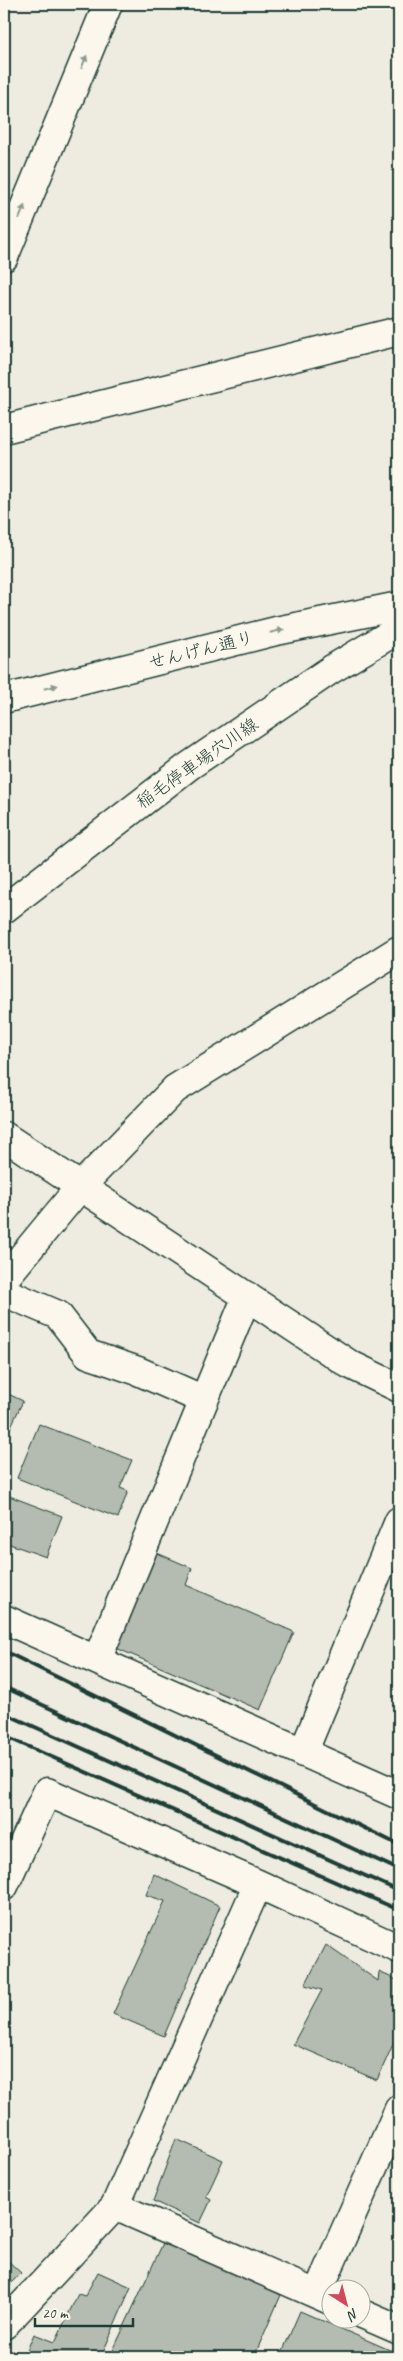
<svg xmlns="http://www.w3.org/2000/svg" width="403" height="2361" font-family="Caveat,'Klee One',sans-serif">
<style>
.building{fill:#b4bbb0;stroke:#1f3d34}
.lines{fill:none;stroke-linecap:round;stroke-linejoin:round}
.minor-casing{stroke:#1f3d34;stroke-width:31}
.major-casing{stroke:#1f3d34;stroke-width:31}
.minor{stroke:#fbf7ec;stroke-width:28}
.major{stroke:#fbf7ec;stroke-width:28}
.rail{stroke:#1f3d34;stroke-width:4}
.oneway{fill:#8d9a90}
.labels{text-anchor:middle;stroke-width:4.5;stroke-linejoin:round;paint-order:stroke}
.street-label{font-size:18px;fill:#1f3d34;stroke:#fbf7ec}
</style>
<rect width="100%" height="100%" fill="#eeece1"/>
<filter id="ink" filterUnits="userSpaceOnUse"><feTurbulence type="fractalNoise" baseFrequency=".02" numOctaves="2"/><feDisplacementMap in="SourceGraphic" scale="10" xChannelSelector="R" yChannelSelector="G"/><feConvolveMatrix kernelMatrix="1 2 1 2 8 2 1 2 1" color-interpolation-filters="sRGB"/></filter>
<g filter="url(#ink)">
<path class="building" d="M4 1392 23 1401 4 1441Z
M39 1424 132 1460 120 1488 128 1491 118 1518 17 1478Z
M4 1494 62 1516 46 1557 4 1542Z
M157 1553 192 1568 186 1585 294 1632 260 1710 116 1648Z
M154 1874 220 1906 164 2036 113 2014 165 1901 146 1895Z
M326 1945 378 1981 379 1972 399 1981V2031L377 2080 293 2044 322 1990 305 1985Z
M176 2139 223 2160 206 2197 211 2200 200 2223 153 2201Z
M164 2241 281 2295 254 2357H110Z
M4 2257 21 2273 4 2290Z
M98 2272 131 2287 101 2357H24L34 2334 55 2342 78 2294 85 2296Z
M300 2311 399 2354V2357H280Z"/>
<g class="lines">
<g class="minor-casing">
<path id="minor" d="M4 257 108 4
M4 429 399 331
M4 699 276 631 399 606
M4 1136 349 1364 399 1388
M4 1279 80 1187 175 1089 399 950
M4 1292 58 1315 88 1354 138 1371 204 1400
M4 1619 399 1795
M97 1660 247 1296
M303 1753 399 1521
M4 1886 47 1792 258 1884 399 1949
M115 2206 330 2300
M317 2294 399 2109
M360 2313 399 2330
M4 2325 115 2206 258 1884"/>
</g>
<g class="major-casing">
<path id="major" d="M4 909 189 766 332 669 399 629"/>
</g>
<use href="#minor" class="minor"/>
<use href="#major" class="major"/>
<path class="rail" d="M4 1651 399 1845
M4 1687 399 1870
M4 1713 399 1891
M4 1736 399 1910"/>
</g>
<defs><path id="oneway-solid" d="M-6-.8H1V-3.2L6.5 0L1 3.2V.8H-6Z" transform="scale(1.25)"/></defs>
<g class="oneway">
<use href="#oneway-solid" transform="translate(84 62) rotate(-68)"/>
<use href="#oneway-solid" transform="translate(22 212) rotate(-68)"/>
<use href="#oneway-solid" transform="translate(277 631) rotate(-13)"/>
<use href="#oneway-solid" transform="translate(51 687) rotate(-14)"/>
</g>
</g>
<g class="labels">
<g class="street-label">
<text transform="translate(201 650) rotate(-14)" y="6">せんげん通り</text>
<text transform="translate(197 763) rotate(-35)" y="6">稲毛停車場穴川線</text>
</g>
</g>
<rect width="403" height="2361" fill="none" stroke="#fbf7ec" stroke-width="20"/>
<rect x="10" y="10" width="383" height="2341" fill="none" stroke="#1f3d34" stroke-width="2" filter="url(#ink)"/>
<g transform="translate(346 2304) rotate(144)"><circle r="24" fill="#fbf7ec" stroke="#a3ada2"/>
<path d="M0-4L9 19L0 12L-9 19Z" fill="#d1495b"/>
<text y="-8" font-size="14" font-weight="bold" text-anchor="middle" fill="#1f3d34">N</text>
</g>
<path d="M35 2318v8h98v-8" fill="none" stroke="#1f3d34" stroke-width="2.5"/>
<text x="42" y="2318" font-size="15" fill="#1f3d34" stroke="#fbf7ec" stroke-width="4" paint-order="stroke">20 m</text>
</svg>
